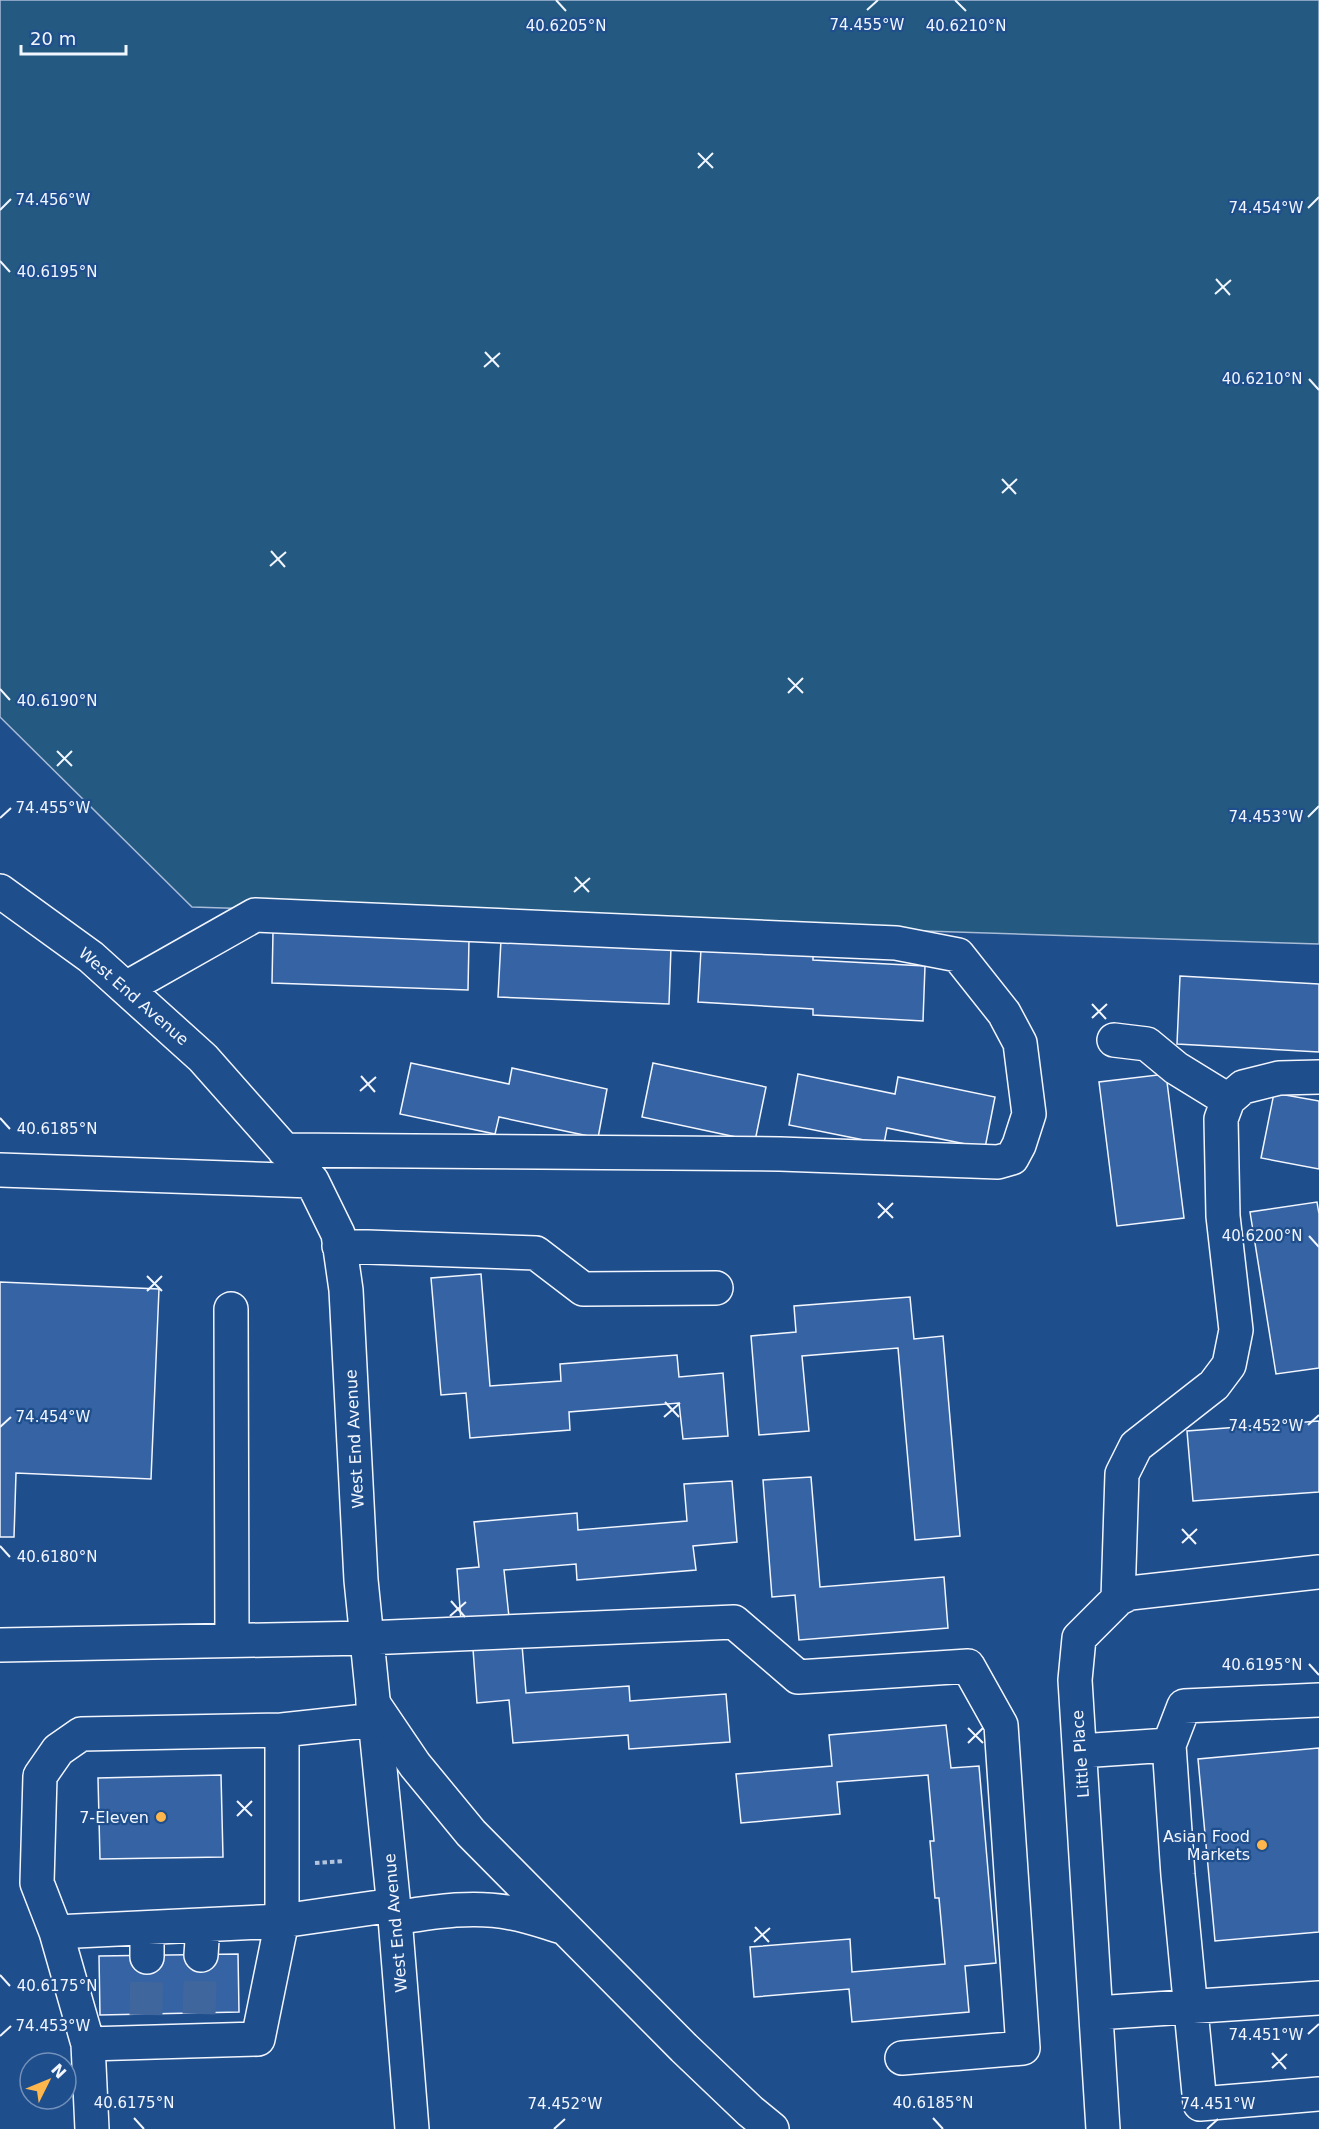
<svg xmlns="http://www.w3.org/2000/svg" width="1319" height="2129" font-family="'DejaVu Sans',sans-serif">
<style>
.green{fill:#245a82;stroke:#a8bbd7;stroke-width:1.5}
.building{fill:#3563a3;stroke:#f2f6ff;stroke-width:1.5}
.lines{fill:none;stroke-linecap:round;stroke-linejoin:round}
.minor-tunnel{stroke:#3f679d;stroke-width:33;stroke-dasharray:33 16;stroke-linecap:butt}
.minor-casing{stroke:#f2f6ff;stroke-width:36}
.highway-casing{stroke:#f2f6ff;stroke-width:36}
.path{stroke:#b3c4dc;stroke-width:4;stroke-dasharray:4.5 3;stroke-linecap:butt}
.minor{stroke:#1f4e8c;stroke-width:33}
.highway{stroke:#1f4e8c;stroke-width:33}
.ticks{fill:none;stroke:#f2f6ff;stroke-width:2}
.poi-dot{fill:#ffb74d;stroke:#1f4e8c;stroke-width:2}
.labels{text-anchor:middle;stroke-width:4.5;stroke-linejoin:round;paint-order:stroke}
.street-label{font-size:16px;fill:#f2f6ff;stroke:#1f4e8c}
.poi-label{font-size:16px;fill:#f2f6ff;stroke:#1f4e8c;text-anchor:end}
.ticks-label{font-size:15px;text-anchor:middle;fill:#f2f6ff;stroke:#1f4e8c;stroke-width:4.5;stroke-linejoin:round;paint-order:stroke}
</style>
<rect width="100%" height="100%" fill="#1f4e8c"/>
<path class="green" d="M0 0H1319V944L192 907 0 717Z"/>
<path class="building" d="M273 932 469 939 468 990 272 983Z
M501 940 671 947 669 1004 498 997Z
M701 949 813 955V960L925 966 923 1021 813 1015V1009L698 1002Z
M1180 976 1319 984V1052L1177 1044Z
M411 1063 509 1084 512 1068 607 1089 598 1138 499 1117 495 1134 400 1114Z
M653 1063 766 1087 755 1141 642 1117Z
M798 1074 895 1094 898 1077 995 1097 985 1148 887 1128 884 1144 789 1125Z
M1166 1074 1184 1218 1117 1226 1099 1082Z
M1274 1093 1319 1101V1169L1261 1158Z
M1317 1202 1319 1214V1368L1276 1374 1250 1212Z
M481 1274 490 1386 561 1381 560 1364 677 1355 679 1377 723 1373 728 1436 683 1439 679 1403 569 1412 570 1430 470 1438 466 1393 441 1395 431 1278Z
M0 1282 159 1289 151 1479 16 1473 14 1537H0Z
M910 1297 914 1339 943 1336 960 1536 915 1540 898 1348 802 1356 809 1431 759 1435 751 1336 796 1332 794 1306Z
M1319 1421V1492L1193 1501 1187 1431Z
M811 1477 820 1587 944 1577 948 1628 799 1640 795 1595 772 1597 763 1480Z
M732 1481 737 1542 693 1546 696 1570 577 1580 576 1564 504 1570 509 1617 461 1621 457 1569 479 1567 474 1522 577 1513 578 1530 687 1521 684 1484Z
M522 1645 526 1693 629 1686 630 1701 726 1694 730 1742 629 1749 628 1735 513 1743 509 1700 477 1703 473 1649Z
M946 1725 951 1768 979 1766 996 1963 965 1966 969 2012 852 2022 849 1989 754 1997 750 1947 850 1939 852 1972 945 1964 939 1898H935L930 1841H934L928 1775 837 1782 840 1814 741 1823 736 1774 832 1766 829 1735Z
M1319 1748V1932L1215 1941 1198 1759Z
M221 1775 223 1857 100 1859 98 1778Z
M238 1954 239 2012 100 2015 99 1956Z"/>
<g class="lines">
<path class="minor-tunnel" d="M199 2014 201 1955
M146 2015 147 1957"/>
<g class="minor-casing">
<path id="minor" d="M0 891 91 957 203 1058 312 1181 338 1234 346 1290 361 1580 395 1918 412 2129
M126 988 255 915 896 943 958 955 1004 1013 1020 1043 1029 1114 1019 1145 1012 1158 998 1162 780 1154 284 1150
M1114 1040 1147 1044 1176 1068 1228 1100
M0 1170 312 1181
M339 1246 536 1253 583 1289 716 1288
M231 1309 232 1640
M1118 1599 1122 1474 1136 1446 1214 1385 1229 1365 1236 1330 1223 1216 1221 1119 1228 1100 1243 1087 1279 1078 1319 1077
M0 1645 367 1638 734 1622 798 1677 968 1666 1001 1725 1023 2048 902 2058
M1319 1700 1184 1706 1169 1745 1178 1875 1200 2104 1319 2094
M1080 1751 1169 1745
M56 1932 282 1921 393 1905
M201 1955 203 1925
M147 1957V1928
M1096 2013 1319 1998
M88 2044 56 1932 37 1883 40 1776 58 1750 81 1734 282 1730
M92 2129 88 2044 258 2039 282 1921V1730L375 1720
M1103 2129 1075 1680 1079 1638 1118 1599 1130 1593 1319 1572"/>
</g>
<g class="highway-casing">
<path id="highway" d="M373 1703 415 1765 471 1833 684 2048 750 2111 772 2129
M395 1918C433 1912 473 1905 512 1913 529 1916 545 1922 562 1927"/>
</g>
<path class="path" d="M315 1863 344 1861"/>
<use href="#minor" class="minor"/>
<use href="#highway" class="highway"/>
</g>
<path class="ticks" d="M556 0 566 11M955 0 966 11M867 10 878 0M698 153 713 168M698 168 713 153M1308 208 1319 197M0 210 11 199M0 261 10 272M1216 279 1230 295M1215 294 1231 280M485 352 499 367M484 367 500 353M1309 379 1319 390M1002 479 1016 494M1002 493 1017 479M271 551 285 567M270 566 286 552M788 678 803 693M0 689 10 700M788 693 803 678M57 751 72 766M57 766 72 751M1308 817 1319 806M0 818 11 808M575 877 589 892M574 892 590 878M1092 1004 1106 1019M1092 1018 1107 1004M361 1076 375 1092M360 1091 376 1077M0 1118 10 1129M878 1203 893 1218M878 1218 893 1203M1309 1236 1319 1247M147 1276 162 1291M147 1291 162 1276M665 1402 679 1417M664 1417 680 1403M1308 1425 1319 1415M0 1427 11 1417M1182 1529 1196 1544M1182 1543 1197 1529M0 1546 10 1557M451 1601 465 1617M450 1616 466 1602M1309 1664 1319 1675M968 1728 983 1743M968 1743 983 1728M237 1801 252 1816M237 1816 252 1801M755 1927 769 1942M754 1942 770 1928M0 1975 10 1986M1308 2034 1319 2024M0 2036 11 2026M1272 2053 1286 2069M1272 2068 1287 2054M134 2118 144 2129M933 2118 943 2129M554 2129 565 2119M1207 2129 1218 2119"/>
<g class="poi-dot">
<circle cx="161" cy="1817" r="6"/>
<circle cx="1262" cy="1845" r="6"/>
</g>
<g class="labels">
<g class="street-label">
<text transform="translate(134 996) rotate(41)" y="6">West End Avenue</text>
<text transform="translate(354 1439) rotate(-93)" y="6">West End Avenue</text>
<text transform="translate(1080 1754) rotate(-94)" y="6">Little Place</text>
<text transform="translate(395 1923) rotate(-95)" y="6">West End Avenue</text>
</g>
<g class="poi-label">
<text x="149" y="1823">7-Eleven</text>
<text x="1250" y="1842">Asian Food<tspan x="1250" dy="18">Markets</tspan></text>
</g>
</g>
<g class="ticks-label">
<text x="867" y="30">74.455°W</text>
<text x="566" y="31">40.6205°N</text>
<text x="966" y="31">40.6210°N</text>
<text x="53" y="205">74.456°W</text>
<text x="1266" y="213">74.454°W</text>
<text x="57" y="277">40.6195°N</text>
<text x="1262" y="384">40.6210°N</text>
<text x="57" y="706">40.6190°N</text>
<text x="53" y="813">74.455°W</text>
<text x="1266" y="822">74.453°W</text>
<text x="57" y="1134">40.6185°N</text>
<text x="1262" y="1241">40.6200°N</text>
<text x="53" y="1422">74.454°W</text>
<text x="1266" y="1431">74.452°W</text>
<text x="57" y="1562">40.6180°N</text>
<text x="1262" y="1670">40.6195°N</text>
<text x="57" y="1991">40.6175°N</text>
<text x="53" y="2031">74.453°W</text>
<text x="1266" y="2040">74.451°W</text>
<text x="134" y="2108">40.6175°N</text>
<text x="933" y="2108">40.6185°N</text>
<text x="565" y="2109">74.452°W</text>
<text x="1218" y="2109">74.451°W</text>
</g>
<g transform="translate(48 2081) rotate(47)"><circle r="28" fill="#1f4e8c" stroke="#7391ba" stroke-width="1.5"/>
<path d="M0-4.5L10 22L0 15L-10 22Z" fill="#ffb74d"/>
<text y="-9" font-size="16" font-weight="bold" text-anchor="middle" fill="#f2f6ff">N</text>
</g>
<path d="M21 45v9h105v-9" fill="none" stroke="#f2f6ff" stroke-width="3"/>
<text x="30" y="45" font-size="18" fill="#f2f6ff" stroke="#1f4e8c" stroke-width="4.5" paint-order="stroke">20 m</text>
</svg>
